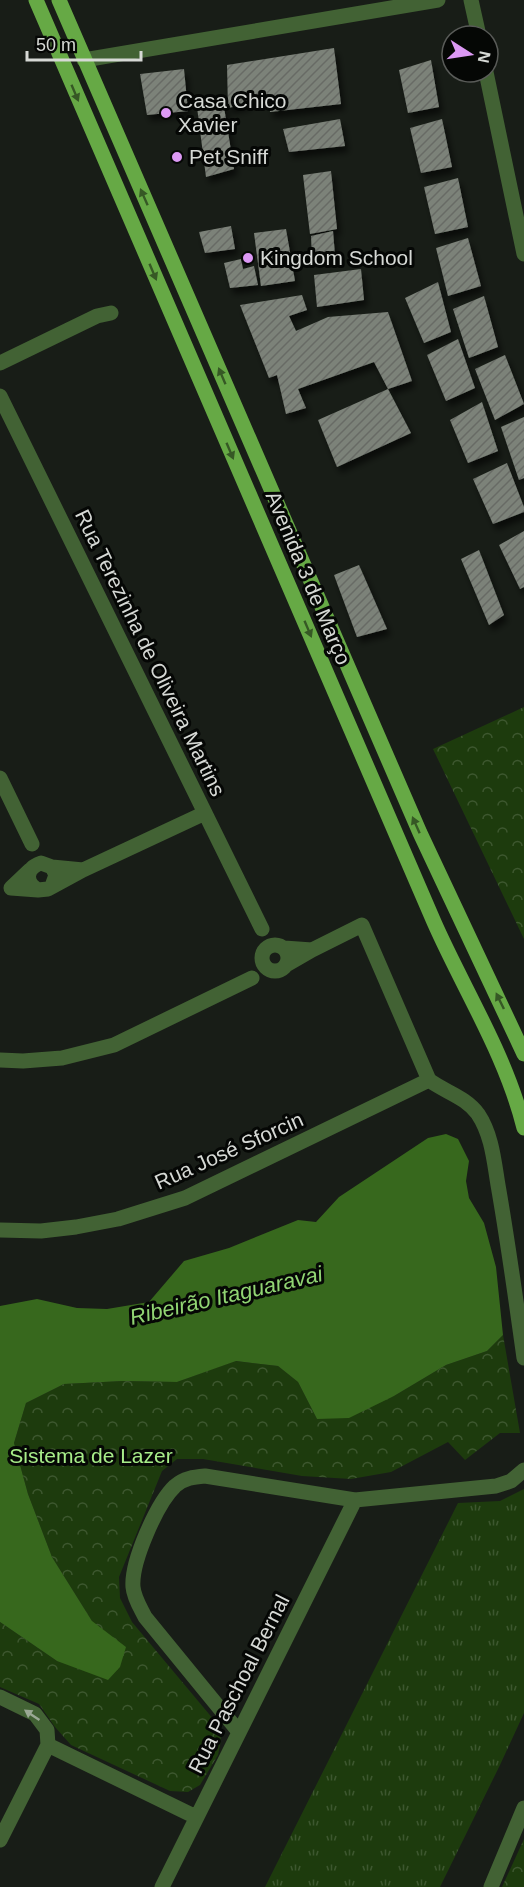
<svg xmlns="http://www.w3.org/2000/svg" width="524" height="1887" font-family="Arial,sans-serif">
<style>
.grass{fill:url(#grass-tufts)}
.forest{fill:url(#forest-crowns)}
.water{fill:#37681d}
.building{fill:url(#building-hatch);filter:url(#shadow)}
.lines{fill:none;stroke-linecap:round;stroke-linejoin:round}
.minor{stroke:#426234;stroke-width:15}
.major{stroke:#66a945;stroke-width:15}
.oneway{fill:#365825}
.oneway2{fill:#9ba995}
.poi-dot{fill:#dc99f4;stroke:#050705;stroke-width:2}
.labels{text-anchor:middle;stroke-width:6;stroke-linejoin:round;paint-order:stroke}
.poi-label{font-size:21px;fill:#d6d9d5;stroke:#050705;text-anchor:start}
.street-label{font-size:21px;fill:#d6d9d5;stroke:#050705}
.park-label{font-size:21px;fill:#a7ec89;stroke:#050705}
.water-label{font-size:22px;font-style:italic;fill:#91d573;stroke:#050705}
</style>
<defs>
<pattern id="grass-tufts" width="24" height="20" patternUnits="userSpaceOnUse" patternTransform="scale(1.5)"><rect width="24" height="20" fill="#1d3b0d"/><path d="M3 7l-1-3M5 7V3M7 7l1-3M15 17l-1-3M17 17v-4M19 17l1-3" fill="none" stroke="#3d572f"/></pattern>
<pattern id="forest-crowns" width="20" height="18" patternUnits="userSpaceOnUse" patternTransform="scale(1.5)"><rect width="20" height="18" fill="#1d3b0d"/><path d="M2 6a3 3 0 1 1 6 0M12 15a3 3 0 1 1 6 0" fill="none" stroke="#3d572f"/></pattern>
<pattern id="building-hatch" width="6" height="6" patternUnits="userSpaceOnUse" patternTransform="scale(1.5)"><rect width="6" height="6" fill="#7c8279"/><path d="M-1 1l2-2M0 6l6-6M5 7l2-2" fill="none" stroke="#676b65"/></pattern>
<filter id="shadow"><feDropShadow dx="3.5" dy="6" stdDeviation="3" flood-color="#0009"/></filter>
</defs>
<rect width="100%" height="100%" fill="#181d17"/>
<path class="grass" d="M524 1489V1713L500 1765 440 1887H265L458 1503 500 1501Z"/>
<path class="forest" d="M524 707V939L433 749Z
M503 1335 520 1433H500L465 1460 448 1442 391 1472 351 1479 302 1476 203 1459H177L162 1471 119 1577 120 1598 132 1622 219 1726 221 1740 218 1755 200 1785 188 1792 170 1791 71 1745 55 1727 39 1704 0 1687V1622L57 1661 92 1621 52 1557 28 1494 14 1443 26 1403 64 1384 123 1381 177 1382 235 1361 278 1366 298 1382 317 1419 394 1396 446 1365 487 1351Z
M524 1839V1887H502Z"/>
<path class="water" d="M446 1134 458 1139 469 1161 466 1181 469 1198 484 1223 496 1267 503 1335 487 1351 446 1365 394 1396 349 1418 317 1419 298 1382 278 1366 236 1361 177 1382 123 1381 64 1384 26 1403 14 1443 28 1494 52 1557 92 1621 126 1647 120 1667 108 1680 57 1661 0 1622V1306L37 1299 77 1308 107 1309 149 1302 184 1261 229 1248 298 1220 316 1222 339 1197 428 1138Z"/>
<path class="building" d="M334 48 341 104 270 112 269 94 247 95V104L228 108 227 65Z
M431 60 439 107 408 113 399 70Z
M184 69 188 111 147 115 140 74Z
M223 101 234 169 206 177 197 107Z
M340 119 345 146 289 152 283 129Z
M442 119 452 167 421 173 410 128Z
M331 171 337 229 310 234 303 175Z
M458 178 468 227 435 234 424 187Z
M231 226 235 249 205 253 199 232Z
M286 229 295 281 261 286 254 233Z
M333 231 335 255 312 258 311 236Z
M468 238 481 286 448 296 436 248Z
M241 259 243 269 254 266 258 285 230 288 224 263Z
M361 269 364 300 317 307 314 275Z
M438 282 451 332 424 343 405 298Z
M302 295 307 310 289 316 296 331 328 317 388 312 412 381 388 389 374 362 298 389 306 408 286 414 277 375 269 378 240 305Z
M484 296 498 347 469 358 453 309Z
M458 339 475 388 446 401 427 355Z
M505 355 524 404 495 420 475 369Z
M388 389 411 433 337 467 318 420Z
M482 402 498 451 468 463 450 420Z
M524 417V478L519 480 501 427Z
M507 463 524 507V512L493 524 473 479Z
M524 531V587L520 589 499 545Z
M479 550 504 615 489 625 461 559Z
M359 565 387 629 357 637 334 575Z"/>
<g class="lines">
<path class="minor" d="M471 0 479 36
M84 60 438 0
M486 72 524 254
M0 363 97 316 111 313
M0 396 262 929
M0 778 32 844
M30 870 11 888 38 890
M83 870 205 813
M52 886 56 875 52 867 41 863C26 868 24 882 38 890L48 889 83 870 52 867
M262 958a13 13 0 1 1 26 0a13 13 0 1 1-26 0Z
M284 948 312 950 286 965
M312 950 362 925 429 1080C445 1092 466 1097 478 1114 492 1135 494 1161 498 1185 508 1242 516 1300 524 1358
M0 1060 23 1061 62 1058 114 1045 252 978
M0 1230 41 1231 76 1227 118 1219 185 1198 429 1080
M0 1697 35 1714 47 1730 48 1745
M239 1732 145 1617C140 1607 134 1598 133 1587 131 1562 157 1503 175 1486 184 1478 194 1477 205 1476L355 1500 496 1486 511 1481 524 1470
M48 1745 196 1817
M0 1840 48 1745
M162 1887 355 1500
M491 1887 524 1808"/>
<path class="major" d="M36 0 434 922C464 990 506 1055 524 1128
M59 0 420 833 524 1054"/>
</g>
<defs><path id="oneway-solid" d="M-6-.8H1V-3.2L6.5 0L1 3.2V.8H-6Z" transform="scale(1.5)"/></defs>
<g class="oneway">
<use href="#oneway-solid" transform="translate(75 93) rotate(67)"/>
<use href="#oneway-solid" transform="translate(144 197) rotate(-114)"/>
<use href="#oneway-solid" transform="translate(153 272) rotate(67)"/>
<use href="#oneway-solid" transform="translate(222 376) rotate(-113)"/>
<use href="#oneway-solid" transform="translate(230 451) rotate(67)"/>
<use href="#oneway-solid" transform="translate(308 629) rotate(67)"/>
<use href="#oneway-solid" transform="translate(416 825) rotate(-114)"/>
<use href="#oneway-solid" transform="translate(500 1001) rotate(-116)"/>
</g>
<use class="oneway2" href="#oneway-solid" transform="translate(32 1715) rotate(-146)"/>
<g class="poi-dot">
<circle cx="166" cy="113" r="6"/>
<circle cx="177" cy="157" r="6"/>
<circle cx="248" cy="258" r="6"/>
</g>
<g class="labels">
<g class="poi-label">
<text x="178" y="108">Casa Chico<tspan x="178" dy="24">Xavier</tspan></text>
<text x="189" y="164">Pet Sniff</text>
<text x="260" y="265">Kingdom School</text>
</g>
<g class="street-label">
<text transform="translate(308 578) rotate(67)" y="7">Avenida 3 de Março</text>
<text transform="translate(150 653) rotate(64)" y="7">Rua Terezinha de Oliveira Martins</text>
<text transform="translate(229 1151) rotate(-24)" y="7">Rua José Sforcin</text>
<text transform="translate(239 1684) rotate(-63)" y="7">Rua Paschoal Bernal</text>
</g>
<g class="park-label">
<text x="91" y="1463">Sistema de Lazer</text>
</g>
<g class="water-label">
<text transform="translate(226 1295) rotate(-13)" y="8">Ribeirão Itaguaravai</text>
</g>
</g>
<g transform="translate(470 54) rotate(102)"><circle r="28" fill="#050705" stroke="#595b58" stroke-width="1.5"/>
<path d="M0-4.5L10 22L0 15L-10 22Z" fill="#dc99f4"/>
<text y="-9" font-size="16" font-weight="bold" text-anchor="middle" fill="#d6d9d5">N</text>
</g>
<path d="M27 51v9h114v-9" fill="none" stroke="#d6d9d5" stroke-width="3"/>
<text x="36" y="51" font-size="18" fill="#d6d9d5" stroke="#050705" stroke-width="4.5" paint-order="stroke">50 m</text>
</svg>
